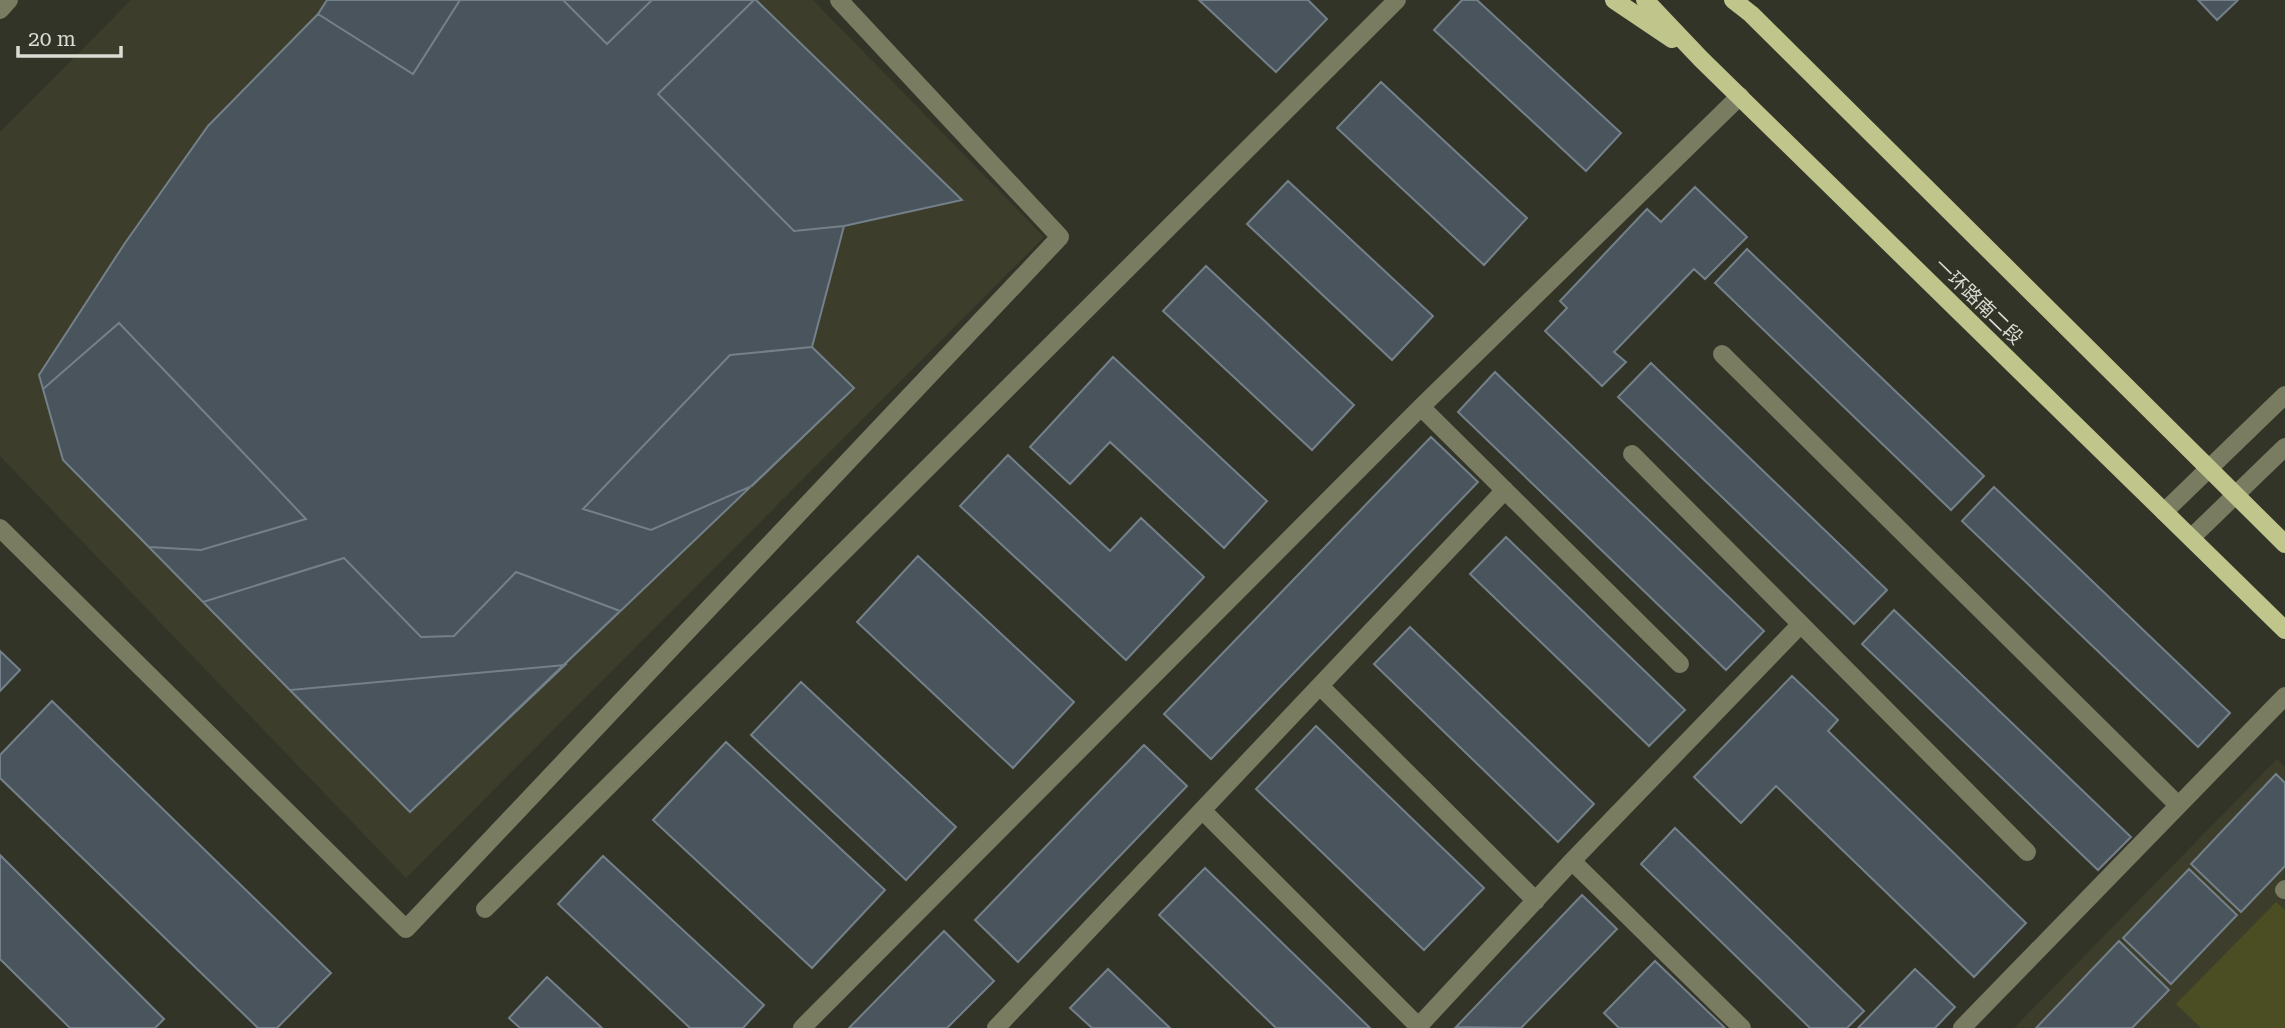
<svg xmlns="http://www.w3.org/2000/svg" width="2285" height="1028" font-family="'Roboto Serif','Noto Sans SC',serif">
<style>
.built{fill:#3c3d2b}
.green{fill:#4b4e23}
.building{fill:#49545d;stroke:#74808a;stroke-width:2}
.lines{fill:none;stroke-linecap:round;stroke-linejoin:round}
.minor{stroke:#7a7c61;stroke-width:18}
.major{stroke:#c0c58c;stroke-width:18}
.labels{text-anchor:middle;stroke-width:5;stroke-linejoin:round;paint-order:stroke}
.street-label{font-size:19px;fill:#dbdcd4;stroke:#333428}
</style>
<rect width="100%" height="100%" fill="#333428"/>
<path class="built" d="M131 0H813L1044 237 406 878 0 456V132Z
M2277 759 2285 767V1028H2014Z"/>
<path class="green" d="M2276 902 2285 910V1028H2201L2176 1004Z"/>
<path class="building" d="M327 0H756L962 200 844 226 812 347 854 388 410 812 63 460 39 375 125 243 208 126 318 14Z
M327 0H460L413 74 318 14Z
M563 0H652L607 44Z
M754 0H756L962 200 844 226 794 231 658 94Z
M1199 0H1308L1327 19 1276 72Z
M1462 0H1477L1621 133 1586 171 1434 30Z
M2198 0H2238L2217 20Z
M1381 82 1527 218 1484 265 1337 128Z
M1288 181 1433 316 1392 360 1247 224Z
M1695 187 1747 237 1705 279 1694 269 1614 352 1626 362 1602 386 1545 331 1567 308 1560 301 1647 209 1661 222Z
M1747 249 1984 476 1951 510 1715 283Z
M1206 266 1354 405 1312 450 1163 311Z
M119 323 254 464 306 519 201 550 149 547 63 460 43 389Z
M812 347 854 388 752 486 651 530 583 509 730 355Z
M1113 357 1267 501 1224 548 1110 442 1070 484 1030 447Z
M1651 363 1887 590 1854 624 1618 397Z
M1495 372 1764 631 1726 670 1458 412Z
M1431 437 1478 482 1211 759 1164 714Z
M1008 455 1110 551 1141 518 1204 577 1126 660 960 506Z
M1994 487 2230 713 2198 747 1962 521Z
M1506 537 1685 710 1649 746 1470 574Z
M918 556 1074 702 1013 768 857 622Z
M344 558 421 637 454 636 516 572 620 611 410 812 203 602Z
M1894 610 2131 837 2098 870 1862 644Z
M1410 627 1594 804 1558 842 1374 664Z
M0 651 20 670 0 691Z
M565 665 410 812 290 690Z
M1792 676 1838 720 1828 731 2026 923 1974 977 1776 786 1741 823 1694 777Z
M801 682 956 827 906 880 751 735Z
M52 701 331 973 277 1028H258L0 778V755Z
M1316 726 1484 888 1424 950 1256 789Z
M726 742 885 890 812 968 653 820Z
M1144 745 1187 786 1018 962 975 920Z
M2276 774 2285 783V866L2241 912 2191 864Z
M1675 828 1864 1011 1847 1028H1810L1641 864Z
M0 855 164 1019 155 1028H70L0 959Z
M603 856 764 1005 743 1028H690L558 904Z
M1205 868 1370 1028H1276L1159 915Z
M2189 869 2237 915 2171 984 2123 938Z
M1582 895 1617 929 1521 1028 1456 1027Z
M944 931 994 981 947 1028H849Z
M2119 941 2169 990 2132 1028H2036Z
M1655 961 1725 1028H1619L1604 1013Z
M1108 969 1170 1028H1092L1070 1008Z
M1915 969 1955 1007 1935 1028H1858Z
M547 977 602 1028H520L509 1018Z"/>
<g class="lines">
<path class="minor" d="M0 10 9 0
M1722 354 2178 805
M1421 407 1680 664
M1632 454 2027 852
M2164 512 2285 395
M0 528 406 929 1060 237 839 0
M2191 538 2285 447
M1320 686 1536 901
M1202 810 1418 1026
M1572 861 1742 1028
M2284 890 2285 889
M485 909 1397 0
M802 1028 1421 407 1740 96
M996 1028 1505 490
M1417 1028 1572 861 1801 624
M1962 1028 2285 696"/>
<path class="major" d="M1614 0 1672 39
M1645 0 1701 59 2285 630
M1733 0 1751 14 2285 544"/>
</g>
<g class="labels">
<g class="street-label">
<text transform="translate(1979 301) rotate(44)" y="7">一环路南二段</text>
</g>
</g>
<path d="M18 46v10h103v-10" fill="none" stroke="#dbdcd4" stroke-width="3.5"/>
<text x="28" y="46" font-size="21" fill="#dbdcd4" stroke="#333428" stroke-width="5" paint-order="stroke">20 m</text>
</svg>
